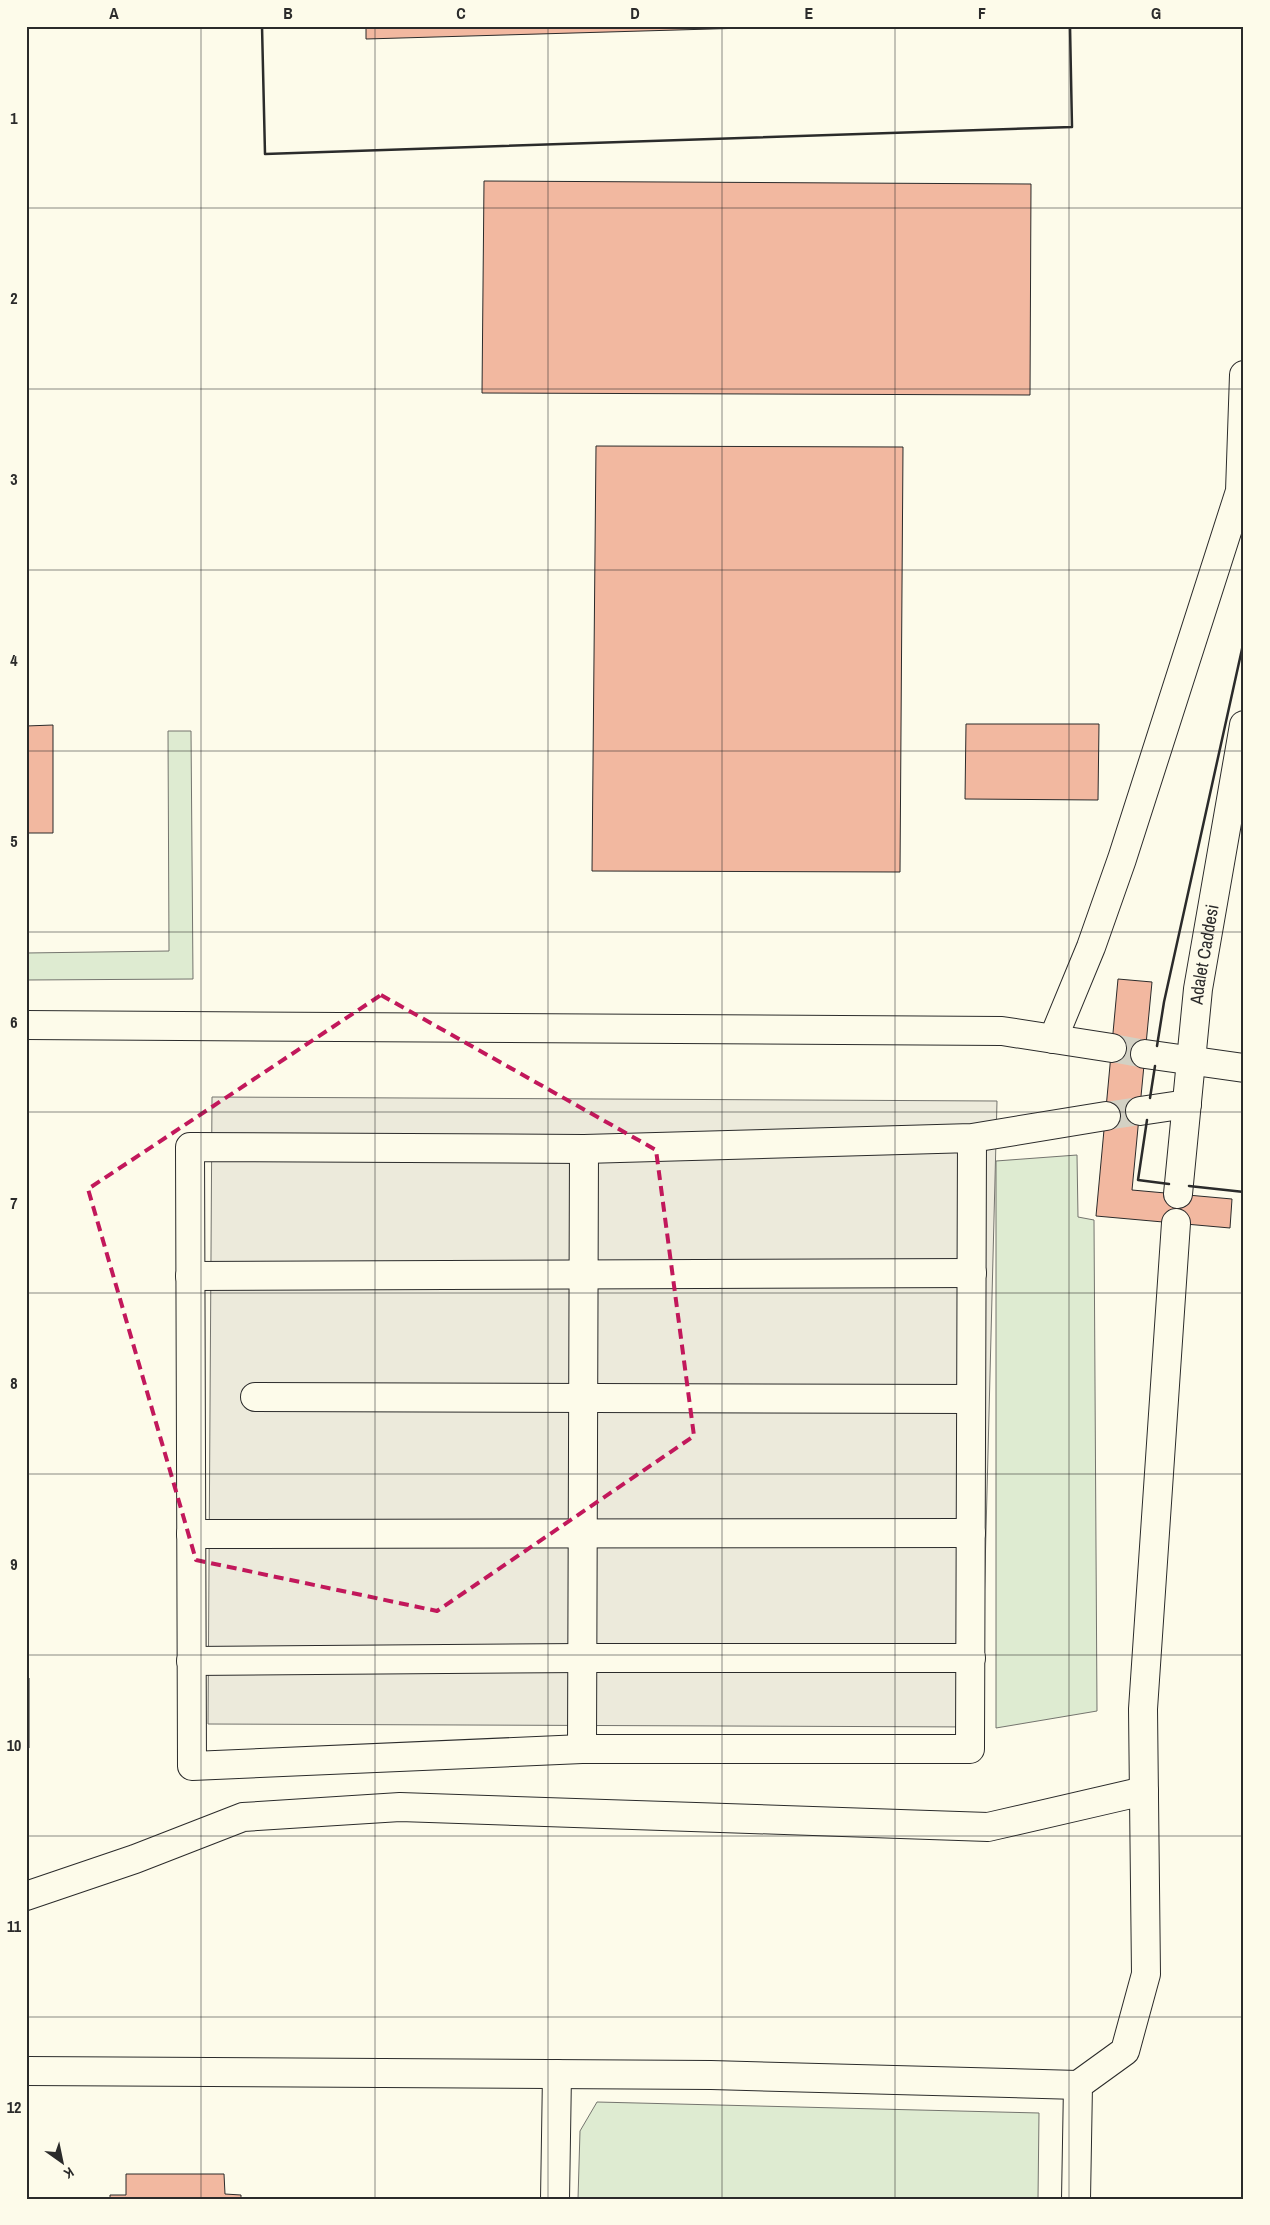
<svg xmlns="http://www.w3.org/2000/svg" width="1270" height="2225" font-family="'Archivo Narrow',sans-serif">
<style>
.green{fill:#deebd1;stroke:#74746e}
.parking{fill:#eceadb;stroke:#74746e}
.building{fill:#f2b8a0;stroke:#2b2b2b}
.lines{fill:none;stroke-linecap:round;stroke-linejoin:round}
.minor-tunnel{stroke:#d3d1c4;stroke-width:28;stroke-dasharray:28 14;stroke-linecap:butt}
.minor-casing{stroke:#2b2b2b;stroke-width:30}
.minor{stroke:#fdfbea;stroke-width:28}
.wall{stroke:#2b2b2b;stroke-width:2.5}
.marked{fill:none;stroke:#c2185b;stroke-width:4;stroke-dasharray:10 6;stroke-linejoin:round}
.grid{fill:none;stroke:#2b2b2b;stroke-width:1;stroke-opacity:0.55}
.labels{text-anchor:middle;stroke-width:4;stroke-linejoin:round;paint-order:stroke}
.street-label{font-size:18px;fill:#2b2b2b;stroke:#fdfbea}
.neatline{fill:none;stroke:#2b2b2b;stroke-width:2}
.grid-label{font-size:16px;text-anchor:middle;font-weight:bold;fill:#2b2b2b}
</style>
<rect width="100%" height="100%" fill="#fdfbea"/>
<path class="green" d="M168 731H191L193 979 26 980V953L169 951Z
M1077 1155 1078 1217 1094 1220 1097 1711 996 1728V1161Z
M597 2102 1039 2113 1038 2199H578L580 2131Z"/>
<path class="parking" d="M212 1097 997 1101 981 1727 208 1724Z"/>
<path class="building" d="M366 26H815L366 39Z
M484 181 1031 184 1030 395 482 393Z
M596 446 903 447 900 872 592 871Z
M966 724H1099L1098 800 965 799Z
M53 725V833H26V726Z
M1118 979 1152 982 1132 1190 1232 1199 1230 1228 1096 1216Z
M26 1072H28V1143H26Z
M26 1678H29V1748H26Z
M126 2174H224L225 2194 241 2195V2199H110V2195H126Z"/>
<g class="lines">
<path class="minor-tunnel" d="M1112 1048 1145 1054
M1106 1116 1140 1111"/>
<g class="minor-casing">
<g id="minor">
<path d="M26 1025 1002 1031 1112 1048"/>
<path d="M1053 1039 1091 947 1122 859 1240 491 1244 375"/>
<path d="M1145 1054 1244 1068"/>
<path d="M1140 1111 1187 1104"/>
<path d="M972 1138 970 1749H582L192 1766 190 1147 584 1149 972 1138 1106 1116"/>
<path id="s1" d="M1178 1194 1198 989 1244 725"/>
<path d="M190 1276 972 1273"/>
<path d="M255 1397 971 1399"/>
<path d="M191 1534 971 1533"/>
<path d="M191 1661 582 1658H971"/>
<path d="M582 1749 584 1149"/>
<path d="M26 1896 135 1859 243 1817 400 1807 988 1827 1144 1791"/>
<path d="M26 2071 711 2075 1078 2085"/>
<path d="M555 2199 557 2074"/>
<path d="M1076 2199 1078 2085 1125 2051 1146 1974 1143 1709 1176 1223"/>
</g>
</g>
<use href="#minor" class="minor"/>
<path class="wall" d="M262 26 265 154 1072 127 1070 26
M1157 1046 1164 1002 1244 640
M1150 1098 1155 1066
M1147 1120 1138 1180 1169 1184
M1189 1186 1244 1192"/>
</g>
<path class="marked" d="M381 995 656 1150 694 1436 437 1611 196 1560 88 1189Z"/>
<path class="grid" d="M201 26V2199M375 26V2199M548 26V2199M722 26V2199M895 26V2199M1069 26V2199M26 208H1244M26 389H1244M26 570H1244M26 751H1244M26 932H1244M26 1112H1244M26 1293H1244M26 1474H1244M26 1655H1244M26 1836H1244M26 2017H1244"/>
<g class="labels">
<g class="street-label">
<text dy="6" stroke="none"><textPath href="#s1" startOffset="241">Adalet Caddesi</textPath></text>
</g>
</g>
<rect width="1270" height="2225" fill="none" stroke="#fdfbea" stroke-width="55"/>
<g transform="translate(62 2162) rotate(147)" stroke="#fdfbea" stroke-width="4" paint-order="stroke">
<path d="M0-4L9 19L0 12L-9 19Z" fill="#2b2b2b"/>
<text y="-8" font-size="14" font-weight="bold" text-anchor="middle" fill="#2b2b2b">K</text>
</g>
<rect x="28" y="28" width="1214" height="2170" class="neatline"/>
<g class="grid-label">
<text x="114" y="19">A</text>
<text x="288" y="19">B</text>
<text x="461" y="19">C</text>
<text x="635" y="19">D</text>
<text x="809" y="19">E</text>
<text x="982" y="19">F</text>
<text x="1156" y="19">G</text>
<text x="14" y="124">1</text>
<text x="14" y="304">2</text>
<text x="14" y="485">3</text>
<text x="14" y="666">4</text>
<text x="14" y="847">5</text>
<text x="14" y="1028">6</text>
<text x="14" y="1209">7</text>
<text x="14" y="1389">8</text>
<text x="14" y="1570">9</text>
<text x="14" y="1751">10</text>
<text x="14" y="1932">11</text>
<text x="14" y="2113">12</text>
</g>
</svg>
